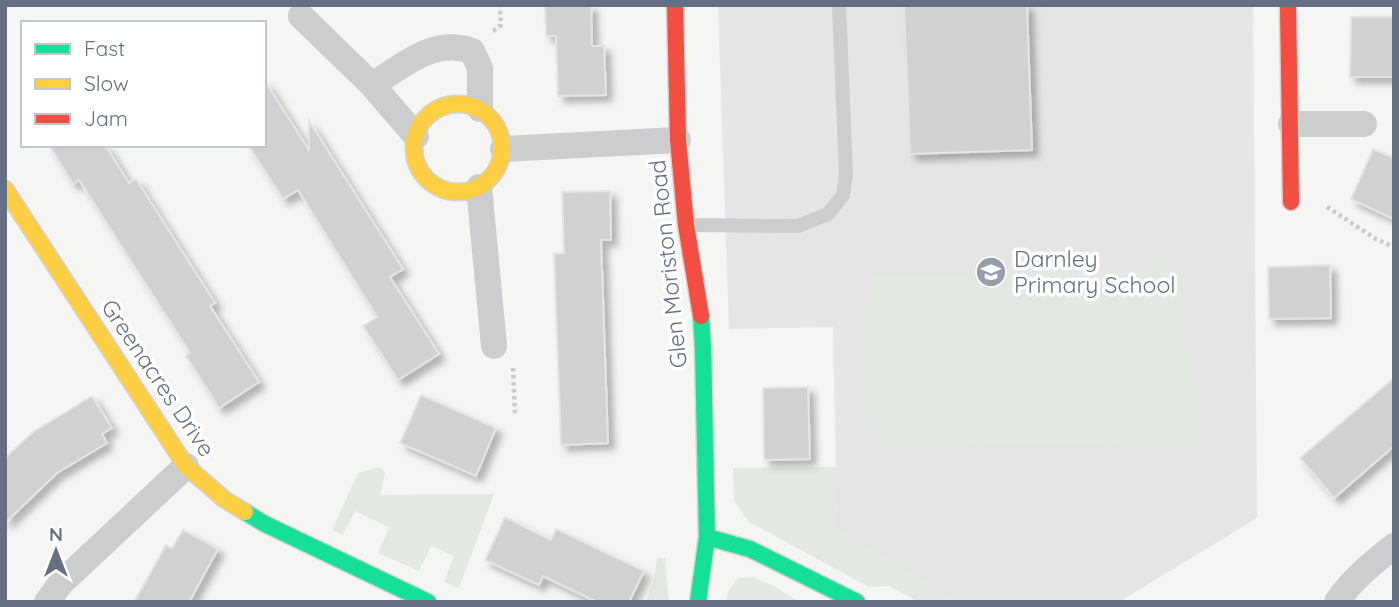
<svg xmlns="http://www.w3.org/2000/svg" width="1399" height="607" font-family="Quicksand,sans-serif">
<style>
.built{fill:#e5e5e6}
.green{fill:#e3e8e2}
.building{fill:#d1d1d2;stroke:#e4e4e4;stroke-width:2;filter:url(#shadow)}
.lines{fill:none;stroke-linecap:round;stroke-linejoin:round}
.fast-casing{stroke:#d2d2d3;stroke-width:19}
.slow-casing{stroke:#d2d2d3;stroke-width:19}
.jam-casing{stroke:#d2d2d3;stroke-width:19}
.path{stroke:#cacacb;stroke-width:4.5;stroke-dasharray:3.5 3.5;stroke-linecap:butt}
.lane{stroke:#cccdcf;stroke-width:14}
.street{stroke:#cccdcf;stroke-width:26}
.fast{stroke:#16e098;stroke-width:16}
.slow{stroke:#ffcf43;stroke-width:16}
.jam{stroke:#f24e42;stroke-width:16}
.labels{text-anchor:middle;stroke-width:7;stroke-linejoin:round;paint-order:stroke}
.poi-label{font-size:23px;fill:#656f83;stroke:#fff;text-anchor:start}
.street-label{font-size:23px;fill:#656f83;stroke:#fff}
</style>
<defs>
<filter id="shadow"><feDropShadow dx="6" dy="6" stdDeviation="3.5" flood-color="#0004"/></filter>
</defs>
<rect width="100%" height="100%" fill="#f5f5f4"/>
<path class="built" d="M718 5H1253L1257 518 1119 602H957L837 530 833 327 729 329Z"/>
<path class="green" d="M1188 269 1192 441 874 448 870 277Z
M380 467 385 473 380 495 494 494 459 588 444 582 454 556 431 546 419 571 378 553 389 527 355 511 343 535 332 530 358 473Z
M836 467 837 530 957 602H919L889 586 869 587 749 522 734 501 733 468Z
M657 558H665L669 602H646L654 580Z
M752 577 776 587 799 602H726L728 591 738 578Z"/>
<path class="building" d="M545 5H591L592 46H604L606 95 558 96 556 36H546Z
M904 5H1027L1032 150 910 154Z
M1351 17H1394V77H1350Z
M264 80 309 150V121L403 269 390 277 439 354 398 380 363 326 377 317 298 190 283 199 248 145H264Z
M49 145H105L129 183 136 179 215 303 210 306 259 382 219 408 186 356 190 353 79 180 73 184Z
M1373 149 1394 158V219L1351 199Z
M610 191 611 240H601L608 443 561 445 554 254 564 253 562 192Z
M1330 265 1331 318 1269 319 1268 267Z
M1394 378V446L1334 498 1300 458Z
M808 387 810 459 764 460 763 388Z
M421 395 496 428 476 476 400 443Z
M92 396 112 428 102 434 107 443 57 473 5 523V458L33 432Z
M505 517 551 540 556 529 644 571 629 602H597L543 576 539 585 485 560Z
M183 530 218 549 189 602H134L166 545 172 548Z"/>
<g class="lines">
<g class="fast-casing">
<path id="fast" d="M245 512 265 524 428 602
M707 537 750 549 857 602
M698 602 707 537 703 348 701 316"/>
</g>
<g class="slow-casing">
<path id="slow" d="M414 148a44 44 0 1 1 88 0a44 44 0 1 1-88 0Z
M5 189 186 466 224 499 245 512"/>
</g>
<g class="jam-casing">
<path id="jam" d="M675 5 678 140 686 225 701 316
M1288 5 1291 202"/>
</g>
<path class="path" d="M493 31 501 25 500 5
M1327 207 1376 239 1394 247
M513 368 515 415"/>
<path class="lane" d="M688 225 798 226 828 214 843 195 846 174 839 5"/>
<path class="street" d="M301 16 372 85 416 136
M372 85C403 66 434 37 472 51L480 68V109
M1291 124H1364
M503 149 678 140
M479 187 494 346
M47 602 60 584 186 466
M1337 602C1352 579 1373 563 1394 546"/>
<use href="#fast" class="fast"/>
<use href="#slow" class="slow"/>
<use href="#jam" class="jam"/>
</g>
<defs>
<g id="school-disc" transform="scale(1.575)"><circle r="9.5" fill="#979eab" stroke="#fff"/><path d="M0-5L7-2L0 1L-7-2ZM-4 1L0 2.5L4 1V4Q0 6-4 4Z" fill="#fff"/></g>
</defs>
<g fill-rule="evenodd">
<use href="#school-disc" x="991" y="272"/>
</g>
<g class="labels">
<g class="poi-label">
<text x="1014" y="267">Darnley<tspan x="1014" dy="26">Primary School</tspan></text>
</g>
<g class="street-label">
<text transform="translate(668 264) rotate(-96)" y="8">Glen Moriston Road</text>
<text transform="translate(158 378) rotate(56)" y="8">Greenacres Drive</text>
</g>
</g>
<rect width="1399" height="607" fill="none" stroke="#656f83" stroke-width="14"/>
<rect x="21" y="21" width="245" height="126" fill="#ffffff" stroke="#c1c5cd" stroke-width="2"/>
<rect x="35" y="44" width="35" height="10" fill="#16e098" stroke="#c1c5cd" stroke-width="2"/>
<text x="84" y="56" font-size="21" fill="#656f83">Fast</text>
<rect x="35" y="79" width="35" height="10" fill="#ffcf43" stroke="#c1c5cd" stroke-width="2"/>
<text x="84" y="91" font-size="21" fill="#656f83">Slow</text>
<rect x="35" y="114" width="35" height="10" fill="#f24e42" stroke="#c1c5cd" stroke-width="2"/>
<text x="84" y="126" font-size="21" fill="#656f83">Jam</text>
<g transform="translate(56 551)" stroke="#ffffff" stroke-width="5" paint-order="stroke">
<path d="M0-5L12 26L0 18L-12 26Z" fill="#656f83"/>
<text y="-10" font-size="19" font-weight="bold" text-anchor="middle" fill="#656f83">N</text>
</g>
</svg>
